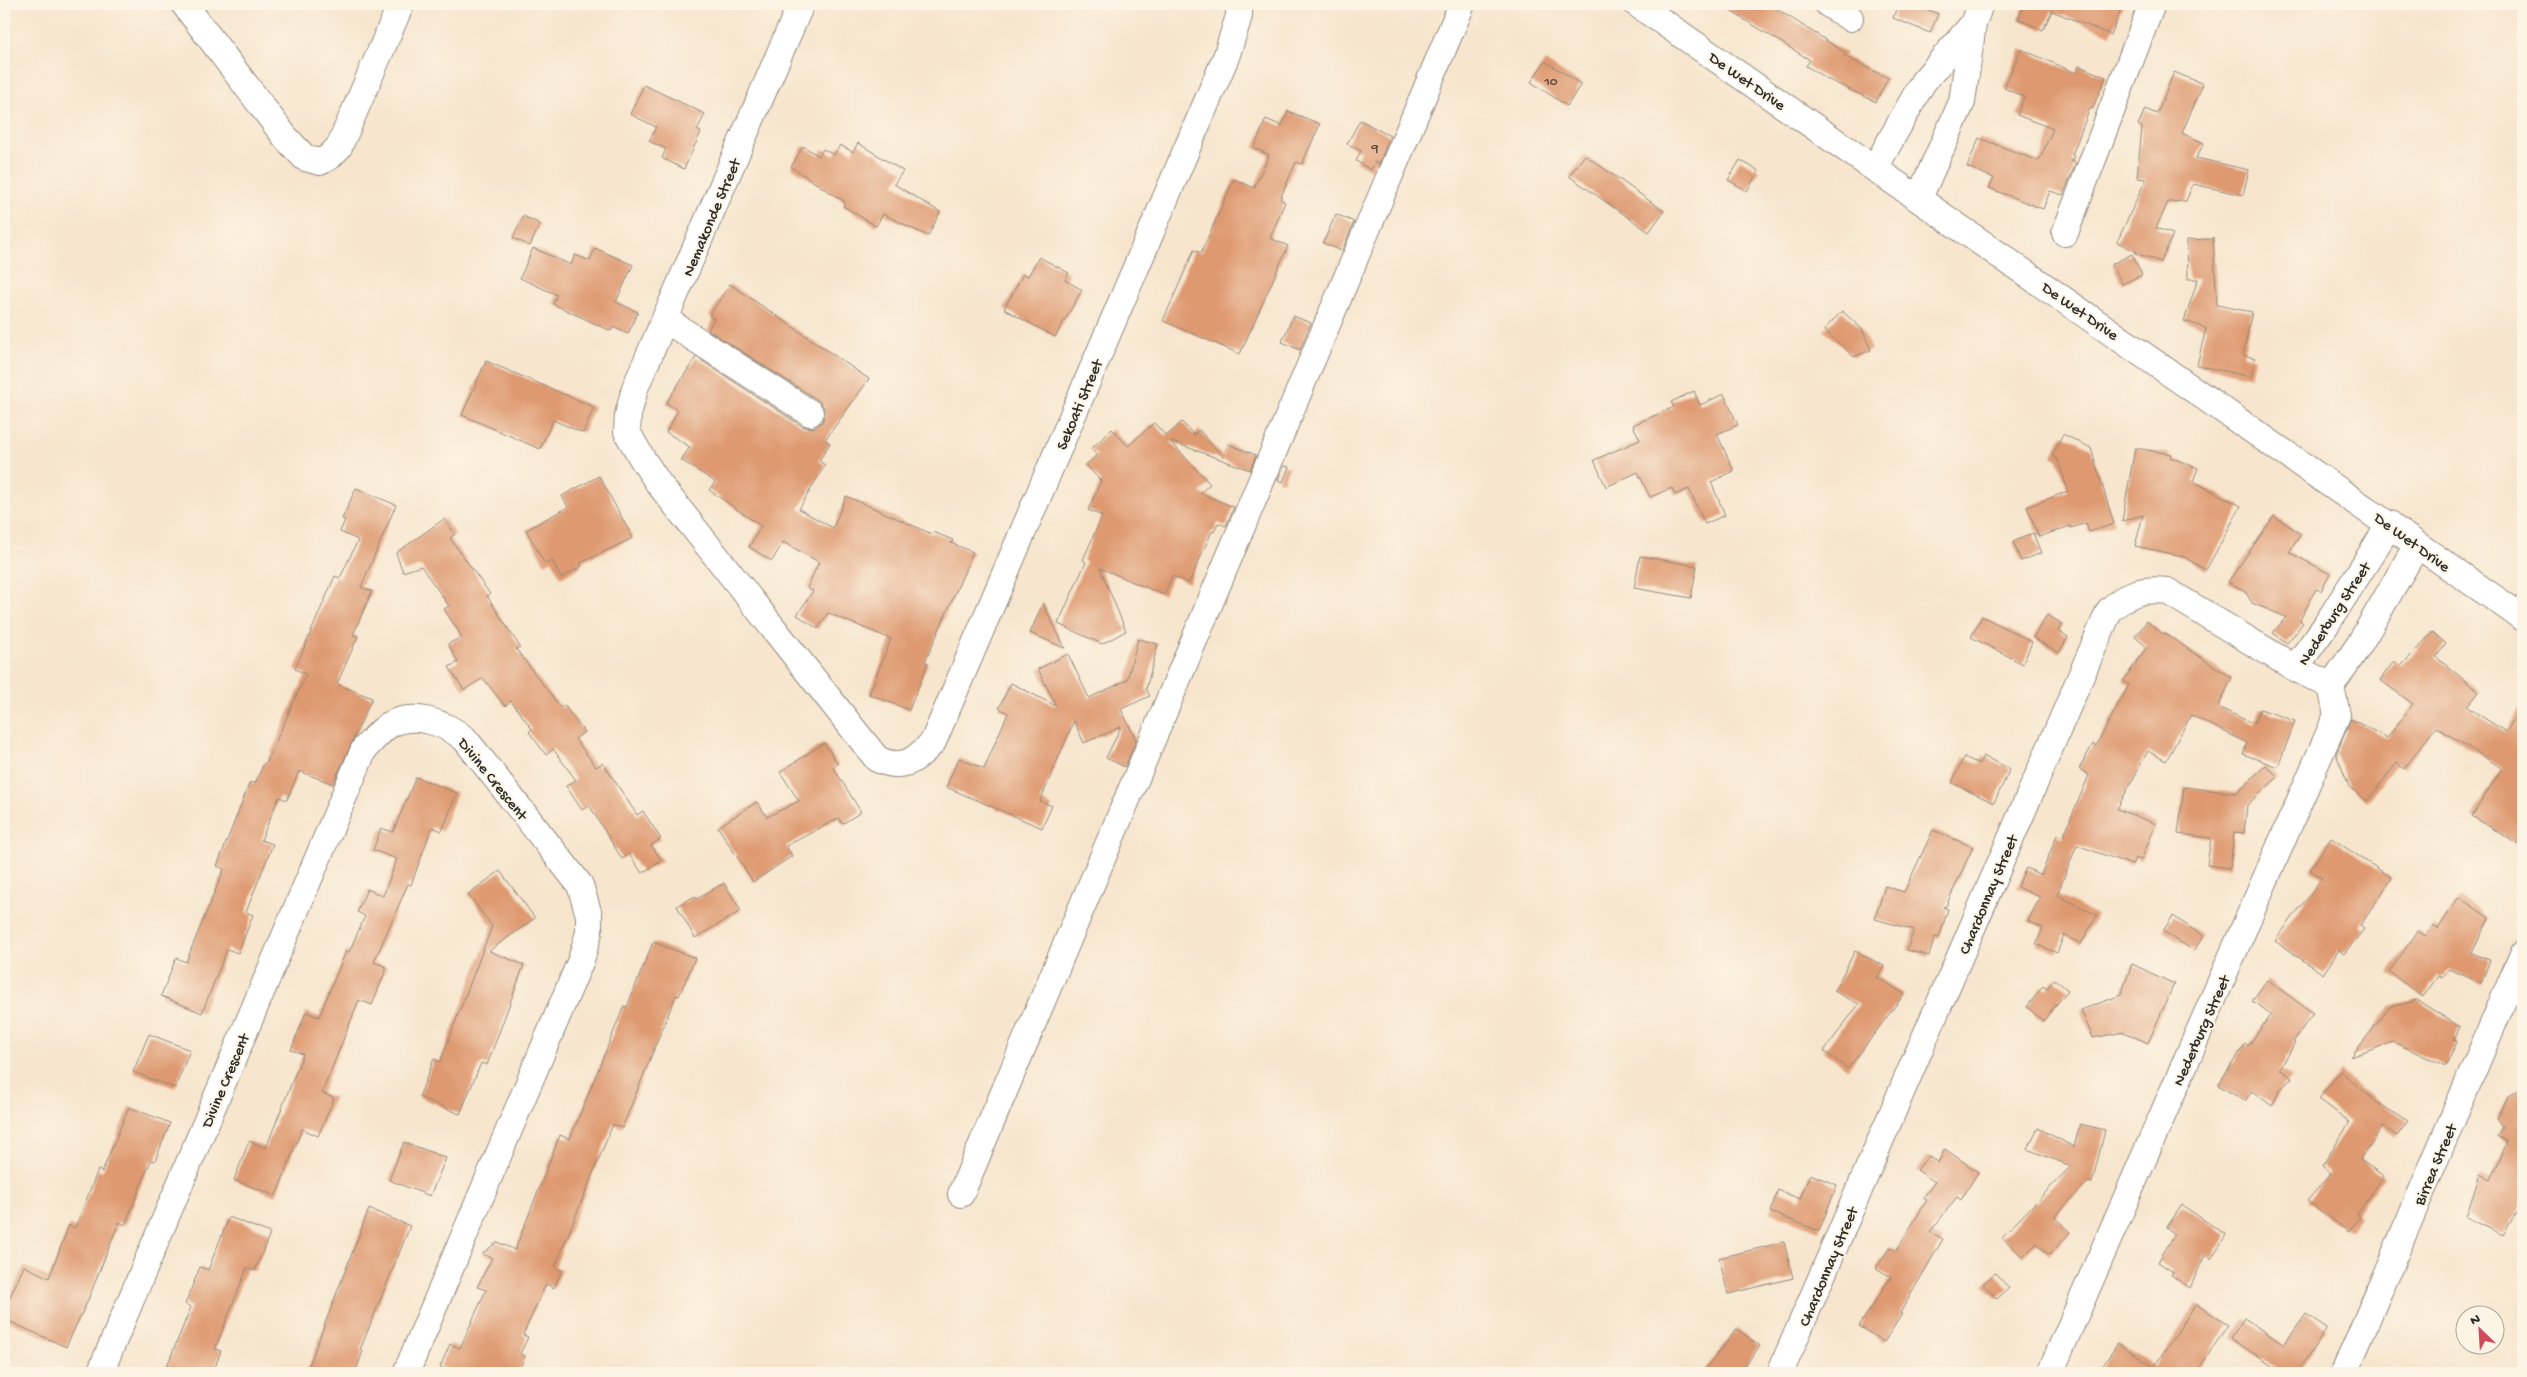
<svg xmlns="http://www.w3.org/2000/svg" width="2527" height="1377" font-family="'Gochi Hand',sans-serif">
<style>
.building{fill:#de996f}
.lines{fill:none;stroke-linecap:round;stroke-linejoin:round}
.street-casing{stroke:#91887c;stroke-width:28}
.street{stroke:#fff;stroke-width:26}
.labels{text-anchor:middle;stroke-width:4;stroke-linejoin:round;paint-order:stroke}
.number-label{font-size:14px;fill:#58463c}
.street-label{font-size:16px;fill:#2b2b2b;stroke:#fcf5e5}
</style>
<rect width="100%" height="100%" fill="#fcf5e5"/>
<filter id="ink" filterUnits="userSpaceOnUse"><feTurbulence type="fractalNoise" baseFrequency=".02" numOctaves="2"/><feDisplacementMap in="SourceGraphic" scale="10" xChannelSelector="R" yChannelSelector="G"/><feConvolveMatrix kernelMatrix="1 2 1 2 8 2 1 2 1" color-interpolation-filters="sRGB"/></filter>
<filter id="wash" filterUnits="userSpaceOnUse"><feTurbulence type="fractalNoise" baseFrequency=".0096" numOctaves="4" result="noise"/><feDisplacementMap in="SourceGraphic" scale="20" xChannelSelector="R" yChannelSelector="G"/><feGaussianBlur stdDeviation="1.12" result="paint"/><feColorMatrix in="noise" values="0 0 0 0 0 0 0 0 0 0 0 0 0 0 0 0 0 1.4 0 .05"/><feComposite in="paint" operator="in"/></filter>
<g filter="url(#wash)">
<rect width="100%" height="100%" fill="#f7e5cd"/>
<g id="blocks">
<path class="building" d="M1719 4H1769L1846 53 1844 56 1888 78 1876 102 1829 80 1806 66 1810 60Z
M1898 4H1914L1938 14 1930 33 1893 18Z
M2025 4H2123L2111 35 2052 11 2043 30 2018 19Z
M2021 49 2076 73 2079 66 2106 77 2092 109 2090 108 2072 155 2074 156 2071 161 2076 163 2063 195 2050 191 2043 209 1989 188 1994 178 1967 167 1979 138 2039 161 2053 129 2017 115 2024 97 2004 88Z
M1545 61 1581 84 1567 106 1531 82Z
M2174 72 2203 84 2182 133 2204 143 2196 158 2249 170 2243 195 2193 184 2186 201 2168 202 2156 228 2173 234 2161 262 2135 253 2137 252 2117 242 2146 179 2137 178 2142 127 2138 125 2145 109 2157 114Z
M644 85 705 114 697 130 701 132 684 169 662 158 666 149 649 141 656 127 630 114Z
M1288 111 1320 124 1302 164 1296 162 1280 199 1285 202 1270 238 1288 246 1240 354 1163 321 1194 250 1201 253 1234 179 1254 188 1269 155 1254 148 1266 119 1282 126Z
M1360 120 1390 136 1379 164 1375 162 1371 170 1356 161 1361 151 1347 144Z
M858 143 903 171 894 184 940 212 928 236 883 214 876 226 843 206 845 202 791 167 803 146 819 156 823 149 834 155 840 145 853 152Z
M1585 155 1664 211 1649 232 1569 176Z
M1740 160 1759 171 1747 191 1728 180Z
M1336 214 1354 222 1342 251 1323 243Z
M523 216 540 224 530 246 513 238Z
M2213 237 2217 305 2252 312 2243 355 2255 358 2251 377 2197 365 2206 328 2184 321 2198 279H2188L2187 240 2212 239Z
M533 248 571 265 575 255 590 261 595 248 633 265 616 302 638 312 628 334 613 327 611 331 553 304 557 295 520 278Z
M2132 254 2142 275 2122 284 2112 264Z
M1039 257 1069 273 1065 280 1082 290 1055 337 1004 309 1023 274 1028 276Z
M730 284 869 379 825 440 830 443 819 461 825 465 799 509 833 528 846 496 932 534 933 532 953 540 951 543 973 552 925 662 928 663 909 710 869 694 891 639 828 613 818 629 797 615 813 591 807 588 819 562 783 542 772 561 749 547 761 526 709 490 715 482 681 460 690 447 666 432 678 411 666 403 696 357 802 426 809 428 816 427 823 421 824 407 818 400 708 330 714 319 709 316Z
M1842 311 1862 329 1871 350 1854 357 1824 330Z
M1293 316 1311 323 1300 350 1282 342Z
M486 361 594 407 583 433 553 420 540 449 462 415Z
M1694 391 1700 405 1724 394 1738 425 1717 434 1734 471 1711 482 1725 515 1705 524 1689 489 1675 495 1672 488 1650 497 1638 472 1606 487 1594 460 1640 440 1633 425 1674 407 1671 402Z
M1182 422 1194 435 1199 430 1223 457 1228 444 1256 455 1250 470 1170 441 1210 484 1200 493 1234 507 1226 526 1218 523 1214 532 1212 531 1189 583 1172 576 1164 595 1100 568 1126 631 1102 644 1058 624 1086 562 1083 560 1102 516 1088 510 1101 481 1086 465 1097 455 1091 449 1112 429 1128 446 1154 423 1166 436Z
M2063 434 2091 448 2114 524 2089 532 2086 523 2071 528 2070 526 2039 537 2027 507 2068 491 2058 460 2052 456Z
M2135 448 2171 454 2170 457 2198 468 2193 481 2241 506 2206 570 2182 556 2135 546 2143 515 2122 521Z
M1284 466 1289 467 1283 482 1278 480Z
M599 476 633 538 580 563 582 566 561 578 552 560 545 564 526 530 568 507 562 496Z
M356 488 396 505 361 587 372 591 353 635 358 636 337 684 372 698 333 784 299 771 287 800 279 797 261 840 273 844 246 912 253 915 238 953 227 949 202 1013 161 996 176 958 186 962 224 869 217 866 250 782 255 784 264 763 266 764 306 674 295 669 335 576 340 578 358 540 340 532 345 520 342 519Z
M2274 516 2301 534 2289 552 2330 574 2321 591 2316 589 2300 620 2303 623 2287 643 2273 633 2286 617 2252 603 2245 591 2228 582Z
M444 519 455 534 450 538 490 594 487 596 520 647 516 649 561 708 564 705 584 732 575 739 596 767 603 763 637 815 643 811 661 839 651 845 662 861 642 873 629 854 622 859 589 805 582 810 566 786 576 780 553 749 546 755 529 732 532 729 511 701 505 706 483 678 464 690 449 667 458 662 448 644 462 637 444 609 449 606 421 566 403 572 396 553Z
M2033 533 2041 553 2021 561 2013 542Z
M1640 556 1697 566 1691 598 1634 588Z
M1043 603 1065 648 1030 633Z
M2047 615 2063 624 2059 631 2068 637 2059 653 2033 638Z
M1982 616 2032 642 2023 664 1971 637Z
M2147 621 2163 634 2164 633 2232 678 2218 707 2254 724 2260 709 2295 721 2278 767 2243 754 2247 743 2191 715 2166 761 2148 751 2117 809 2156 824 2141 860 2135 858 2132 865 2077 845 2057 895 2097 915 2081 944 2064 935 2057 953 2036 944 2043 928 2028 921 2040 897 2017 887 2026 868 2041 875 2057 835 2063 837 2089 775 2079 769 2093 744 2096 746 2129 685 2123 681 2147 647 2135 637Z
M2433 632 2446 644 2436 657 2479 692 2467 707 2506 732 2523 704V847L2472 816 2502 768 2436 727 2404 769 2397 763 2367 801 2349 786 2336 754 2351 719 2387 738 2413 704 2380 680 2394 661 2401 666Z
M1138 639 1158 644 1146 689 1150 696 1121 709 1136 740 1125 767 1106 758 1121 727 1084 743 1074 721 1040 801 1052 806 1042 828 946 787 959 758 984 769 1008 713 999 708 1011 683 1056 706 1038 669 1068 654 1089 698 1127 680Z
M824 743 838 764 833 767 861 812 842 824 839 818 786 846 792 856 753 882 718 827 757 802 767 817 799 801 780 772Z
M1983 756 2010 769 1994 803 1952 783 1964 757 1979 764Z
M2266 765 2278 777 2247 805 2244 833 2234 832 2230 868 2207 865 2211 838 2178 834 2184 787 2236 793Z
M416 777 457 793 442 831 432 827 411 885 408 884 374 962 387 967 372 1005 359 1000 322 1093 334 1098 318 1136 302 1129 276 1196 234 1180 249 1141 266 1148 303 1054 291 1050 306 1012 319 1017 346 951 349 952 365 916 357 912 367 889 383 896 397 859 373 850 381 828 393 832Z
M1933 830 1973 847 1946 906 1943 907 1948 909 1939 938 1935 937 1929 956 1907 950 1914 930 1875 919 1885 886 1904 892Z
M2331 838 2392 878 2360 926 2364 929 2344 954 2339 950 2323 974 2275 941 2322 878 2310 870Z
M500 871 535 918 489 951 524 965 487 1065 481 1063 460 1114 419 1097 434 1059 440 1062 492 926 468 894Z
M724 883 741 911 695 938 677 906 695 896 697 899Z
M2459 897 2489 918 2472 953 2490 960 2481 983 2449 969 2442 978 2438 976 2423 997 2389 972 2418 931 2425 936 2433 926 2438 929Z
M2173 916 2203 936 2194 951 2163 931Z
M653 942 695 958 679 996 676 995 622 1128 613 1124 555 1267 562 1270 554 1288 546 1284 523 1335 528 1337 520 1354 525 1356 518 1373H455L440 1367 450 1344 460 1348 486 1290 477 1287 492 1258 482 1254 497 1242 515 1250 560 1135 570 1139 624 1006 627 1007Z
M1855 951 1884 966 1877 977 1904 994 1848 1069 1824 1051 1859 1004 1834 991Z
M2132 964 2174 984 2148 1043 2124 1032 2093 1038 2081 1010 2121 995Z
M2054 979 2068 990 2043 1021 2027 1007 2043 986 2047 989Z
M2267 980 2313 1013 2293 1042 2295 1043 2280 1069 2292 1078 2280 1090 2272 1106 2252 1091 2245 1101 2218 1085 2245 1044 2248 1046 2271 1014 2252 1001Z
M2417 1000 2460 1027 2454 1039 2457 1042 2446 1066 2393 1042 2351 1057 2390 1007Z
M149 1034 190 1050 175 1088 133 1072Z
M2340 1071 2379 1104 2408 1121 2397 1136 2383 1126 2360 1160 2384 1176 2357 1214 2360 1217 2349 1232 2307 1201 2331 1173 2322 1166 2350 1122 2319 1099Z
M2523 1087V1201L2503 1235 2466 1217 2480 1174 2491 1180 2507 1142 2497 1136 2502 1127 2497 1119 2508 1096Z
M129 1107 170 1123 155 1161 151 1160 125 1225 119 1222 88 1300 66 1347 4 1319V1310L24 1266 49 1278 69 1225 75 1228 98 1170 102 1172Z
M2080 1124 2105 1130 2092 1183 2088 1182 2054 1217 2071 1232 2049 1255 2037 1243 2023 1257 2002 1237 2071 1166 2027 1149 2038 1128 2074 1147Z
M404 1142 446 1158 430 1196 389 1180Z
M1945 1149 1978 1172 1961 1200 1957 1197 1930 1232 1943 1239 1900 1313 1902 1314 1884 1342 1859 1326 1891 1277 1876 1268 1890 1247 1896 1251 1927 1200 1923 1198 1935 1182 1917 1170 1928 1156 1938 1163Z
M1810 1174 1837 1185 1819 1231 1770 1212 1778 1190 1800 1199Z
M2182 1205 2226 1235 2211 1259 2205 1255 2190 1288 2171 1275 2173 1272 2158 1262 2175 1234 2167 1227Z
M369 1209 410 1226 360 1350 363 1351 355 1373H306Z
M229 1217 270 1233 255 1271 247 1268 215 1349 221 1351 213 1373H164L191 1307 185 1304 200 1267 208 1270Z
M1784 1242 1793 1278 1728 1294 1719 1258Z
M1995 1273 2009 1288 1997 1299 1983 1284Z
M2196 1304 2228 1325 2196 1373H2112L2102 1367 2118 1343 2154 1367Z
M2306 1314 2327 1328 2297 1373H2282L2231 1338 2244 1318 2284 1345Z
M1737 1329 1760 1346 1739 1373H1702Z"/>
</g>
</g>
<g filter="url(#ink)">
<use href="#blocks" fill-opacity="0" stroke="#91887c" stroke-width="1"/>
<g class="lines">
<g class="street-casing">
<path id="street" d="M184 4 286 138 305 158 320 162 329 157 339 147 401 4
M801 4 635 388 628 415 627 432 643 460 659 484 877 759C903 771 915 761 933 742L1226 57 1239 16V4
M1637 4 2523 618
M1828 4 1850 18
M1875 168 1923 82 1973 24
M1919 198 1962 102 1973 24 1980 4
M2065 233 2152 4
M666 320 810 413
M2295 668 2326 625 2390 524
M2331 686 2359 645 2417 545
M961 1194 1462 4
M100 1373 364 749C372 741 380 731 389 725 414 711 445 723 465 739L580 885 589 915V932L581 960 406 1373
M1780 1373 2109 611C2127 593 2142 588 2167 591L2295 668 2331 686 2337 715 2050 1373
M2344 1373 2523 954"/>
</g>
<use href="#street" class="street"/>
</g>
</g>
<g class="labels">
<g class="number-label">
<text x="1551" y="85">10</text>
<text x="1375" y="152">9</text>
</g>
<g class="street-label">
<text transform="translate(1748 80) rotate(35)" y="6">De Wet Drive</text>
<text transform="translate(710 217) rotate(-67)" y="6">Nemakonde Street</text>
<text transform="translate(2081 310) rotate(35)" y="6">De Wet Drive</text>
<text transform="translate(1078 404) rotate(-67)" y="6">Sekoati Street</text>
<text transform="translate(2413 541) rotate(36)" y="6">De Wet Drive</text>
<text transform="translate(2333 613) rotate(-57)" y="6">Nederburg Street</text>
<text transform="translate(494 778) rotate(51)" y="6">Divine Crescent</text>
<text transform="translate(1987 894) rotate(-67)" y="6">Chardonnay Street</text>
<text transform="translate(2200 1030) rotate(-66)" y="6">Nederburg Street</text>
<text transform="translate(224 1080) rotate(-67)" y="6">Divine Crescent</text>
<text transform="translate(2434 1164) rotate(-67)" y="6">Birrea Street</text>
<text transform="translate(1827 1266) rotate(-67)" y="6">Chardonnay Street</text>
</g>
</g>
<rect width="2527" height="1377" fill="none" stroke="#fcf5e5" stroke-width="20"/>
<g transform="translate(2480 1330) rotate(335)"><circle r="24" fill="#fcf5e5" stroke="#a8a49b"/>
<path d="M0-4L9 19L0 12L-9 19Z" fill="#d1495b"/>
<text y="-8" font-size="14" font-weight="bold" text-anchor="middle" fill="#2b2b2b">N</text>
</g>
</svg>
